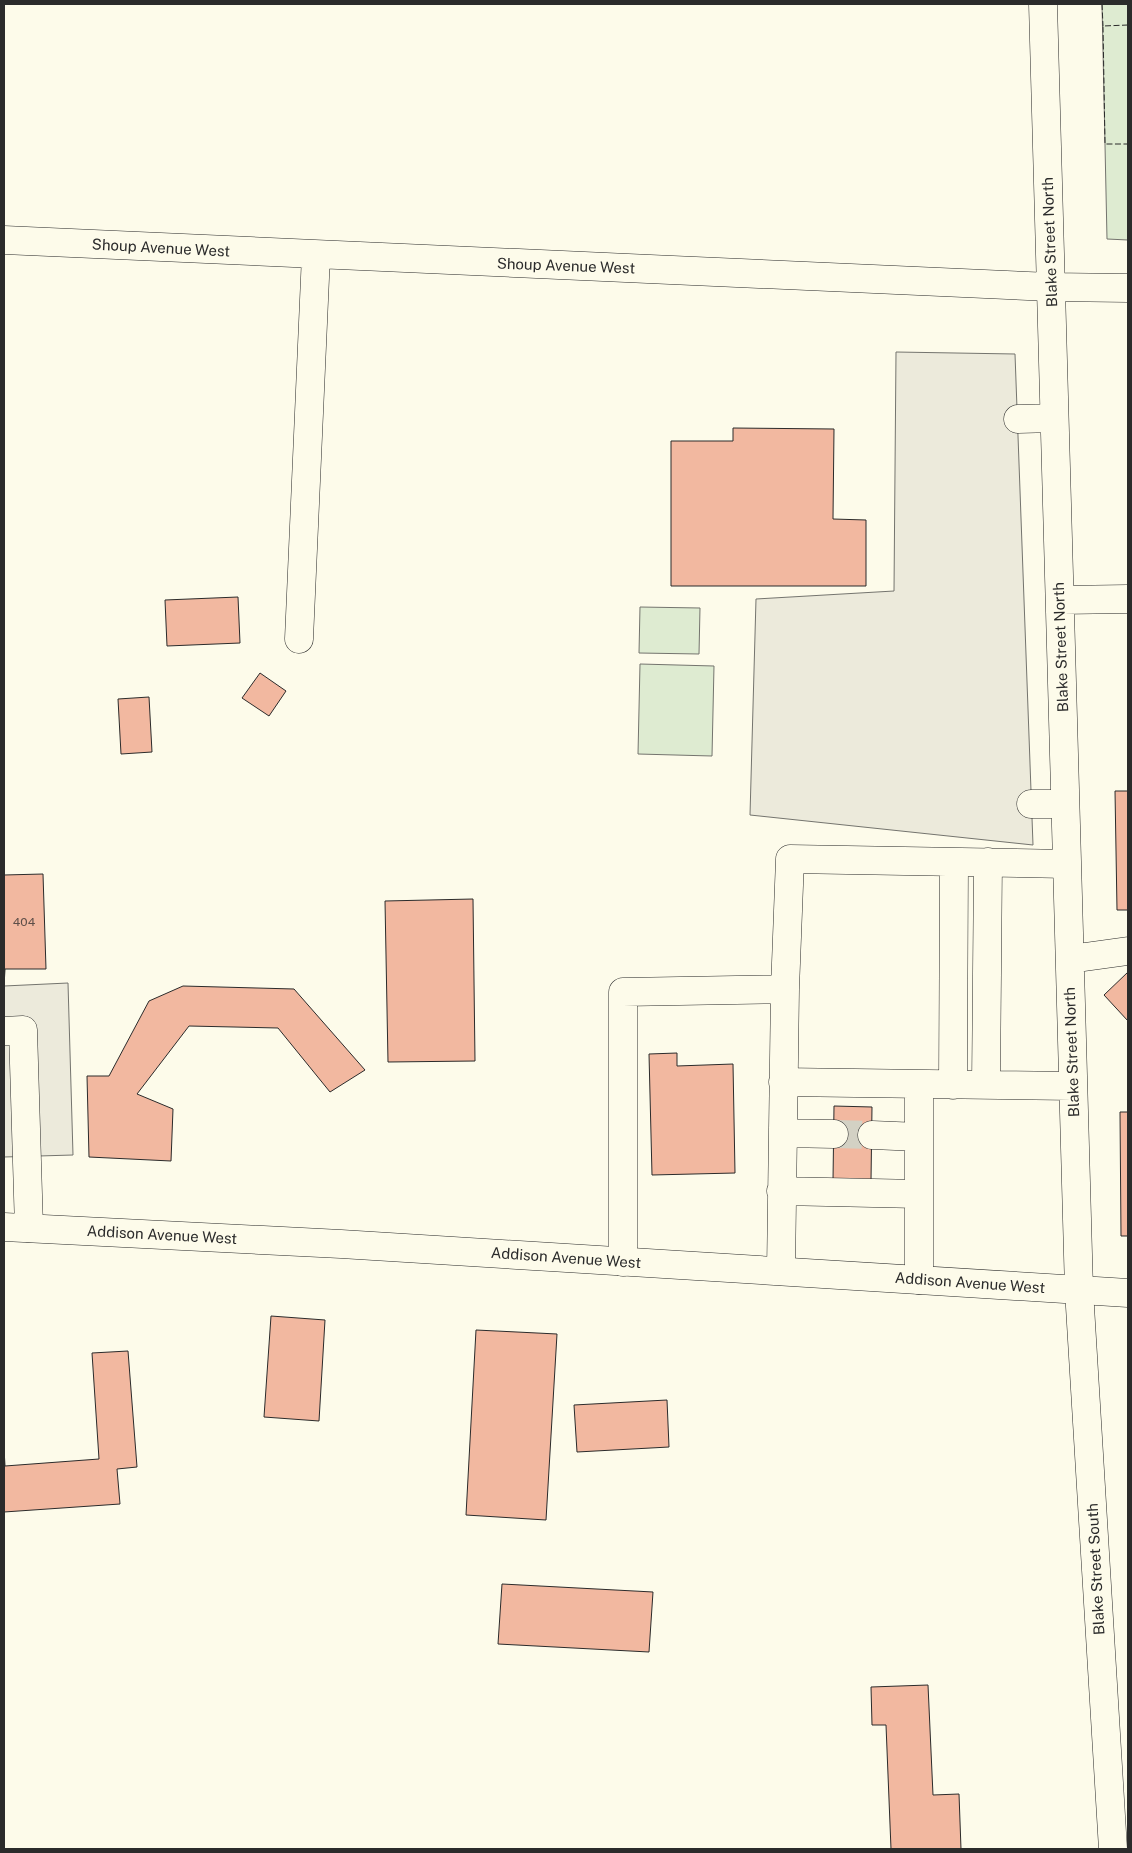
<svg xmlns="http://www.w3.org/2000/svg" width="1132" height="1853" font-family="'Public Sans',sans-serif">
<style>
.green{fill:#deebd1;stroke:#74746e}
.parking{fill:#eceadb;stroke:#74746e}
.building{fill:#f2b8a0;stroke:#2b2b2b}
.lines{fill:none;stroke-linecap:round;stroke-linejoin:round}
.minor-tunnel{stroke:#d3d1c4;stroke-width:28;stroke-dasharray:28 14;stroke-linecap:butt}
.minor-casing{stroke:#2b2b2b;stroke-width:29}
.major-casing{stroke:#2b2b2b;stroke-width:29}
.minor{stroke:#fdfbea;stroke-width:28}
.major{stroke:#fdfbea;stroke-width:28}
.fence{stroke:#2b2b2b;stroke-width:1;stroke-dasharray:6 2.5;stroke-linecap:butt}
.labels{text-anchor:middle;stroke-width:4;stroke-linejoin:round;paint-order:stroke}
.number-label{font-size:12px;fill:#5d4e48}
.street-label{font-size:15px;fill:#2b2b2b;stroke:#fdfbea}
</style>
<rect width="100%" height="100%" fill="#fdfbea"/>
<path class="green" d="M1102 4H1128V240L1107 239Z
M640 607 700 608 699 654 639 653Z
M640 664 714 666 712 756 638 754Z"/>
<path class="parking" d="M896 352 1015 354 1033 845 750 815 756 599 894 591Z
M68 983 73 1155 4 1157V986Z"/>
<path class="building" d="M733 428 834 429 833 519 866 520V586H671V441H733Z
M238 597 240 643 167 646 165 600Z
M260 673 286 691 269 716 242 698Z
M149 697 152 752 121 754 118 699Z
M1115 791H1128V910H1117Z
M43 874 46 969H5L4 986V875Z
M473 899 475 1061 388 1062 385 901Z
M1128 972V1021L1104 995Z
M183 986 294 989 365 1070 330 1092 278 1028 189 1026 137 1094 173 1109 171 1161 89 1157 87 1076H109L149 1001Z
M677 1053V1066L733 1064 735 1173 652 1175 649 1054Z
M834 1106 872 1107 871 1181 833 1180Z
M1120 1112H1128V1236H1121Z
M271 1316 325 1320 319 1421 264 1417Z
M476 1330 557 1334 546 1520 466 1515Z
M128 1351 137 1467 117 1469 120 1504 4 1512V1449L5 1466 99 1459 92 1353Z
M667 1400 669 1447 577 1452 574 1405Z
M502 1584 653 1592 649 1652 498 1644Z
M928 1685 933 1795 959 1794 961 1849H891L886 1725H872L871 1687Z"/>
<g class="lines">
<path class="minor-tunnel" d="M834 1134 872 1135"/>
<g class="minor-casing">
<path id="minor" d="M1043 4 1079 1290 1113 1849
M4 240 1051 287 1128 288
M1018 419 1054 418
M1060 600 1128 599
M299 639 316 255
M1031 804H1065
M1070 959 1128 951
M785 989 790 859 1067 864
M4 1031 23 1030 29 1228
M783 1082 1073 1086
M953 1085 954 862
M986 1085 988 862
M783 1133 834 1134
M872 1135 919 1137
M781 1191 919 1194
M623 1262V992L785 989 781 1271
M919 1280V1084"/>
</g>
<g class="major-casing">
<path id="major" d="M4 1227 341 1244 1128 1293"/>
</g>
<use href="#minor" class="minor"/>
<use href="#major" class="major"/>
<path class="fence" d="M1102 4 1103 26
M1128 25 1103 26 1105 144H1128"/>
</g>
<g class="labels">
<g class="number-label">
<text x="24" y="926">404</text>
</g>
<g class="street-label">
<text transform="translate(1050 242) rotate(-92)" y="5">Blake Street North</text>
<text transform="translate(161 248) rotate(3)" y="5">Shoup Avenue West</text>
<text transform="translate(566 266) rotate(2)" y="5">Shoup Avenue West</text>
<text transform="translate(1061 647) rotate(-92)" y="5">Blake Street North</text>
<text transform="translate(1072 1052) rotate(-92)" y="5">Blake Street North</text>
<text transform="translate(162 1235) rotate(3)" y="5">Addison Avenue West</text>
<text transform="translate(566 1258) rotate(4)" y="5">Addison Avenue West</text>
<text transform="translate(970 1283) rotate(4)" y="5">Addison Avenue West</text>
<text transform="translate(1096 1569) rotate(-93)" y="5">Blake Street South</text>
</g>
</g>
<rect width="1132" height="1853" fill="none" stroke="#2b2b2b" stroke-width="10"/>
</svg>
